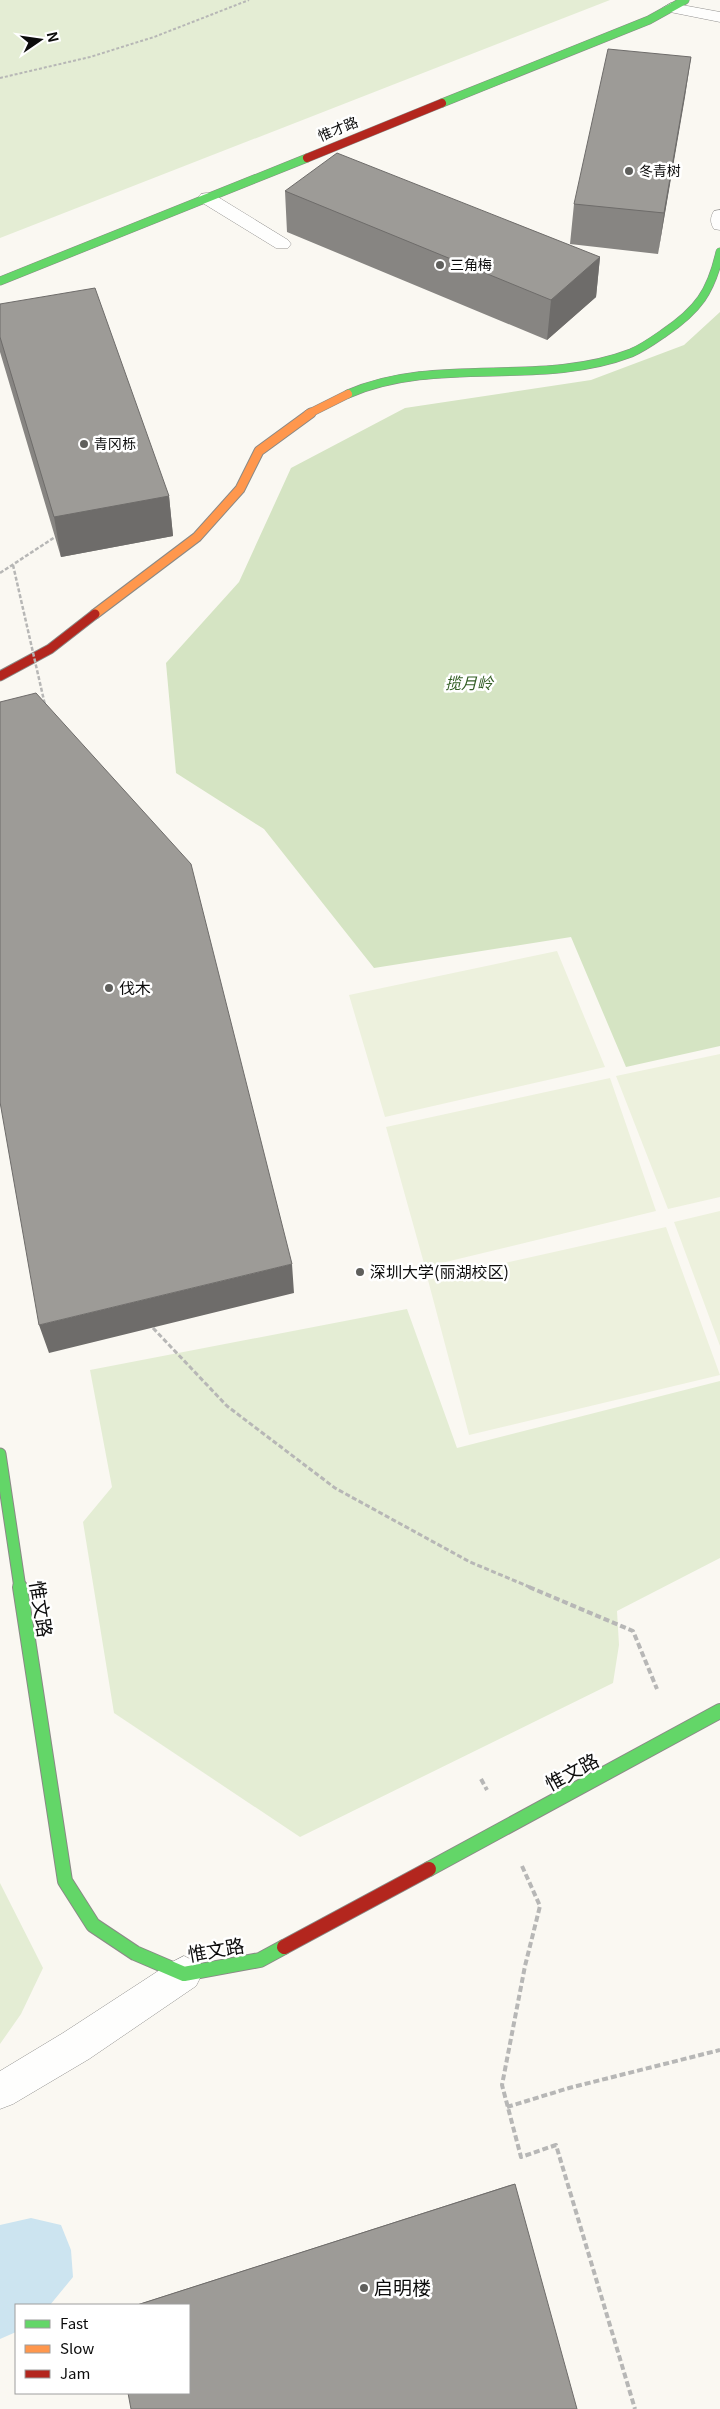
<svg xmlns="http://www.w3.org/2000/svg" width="720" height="2409" font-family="Georgia,'Noto Sans SC',serif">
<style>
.green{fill:#e4edd4}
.forest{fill:#d5e4c3}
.pitch{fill:#edf1dd}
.water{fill:#cce4f0}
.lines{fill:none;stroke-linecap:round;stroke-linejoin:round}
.lane-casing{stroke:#939290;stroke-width:1}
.street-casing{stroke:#939290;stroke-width:1}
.fast-far2-casing{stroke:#8a8986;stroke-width:9}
.fast-far1-casing{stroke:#8a8986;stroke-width:13}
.fast-casing{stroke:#8a8986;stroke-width:16}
.slow-far1-casing{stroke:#8a8986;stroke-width:9}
.slow-casing{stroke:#8a8986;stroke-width:11}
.jam-far2-casing{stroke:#8a8986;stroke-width:9}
.jam-far1-casing{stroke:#8a8986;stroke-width:11}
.jam-casing{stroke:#8a8986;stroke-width:16}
.path-far3{stroke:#b7b7b6;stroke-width:2;stroke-dasharray:3 2;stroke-linecap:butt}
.path-far2{stroke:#b7b7b6;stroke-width:2.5;stroke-dasharray:4 2;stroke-linecap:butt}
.path-far1{stroke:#b7b7b6;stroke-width:3;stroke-dasharray:5 2.5;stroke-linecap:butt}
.path{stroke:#b7b7b6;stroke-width:4;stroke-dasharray:6 3;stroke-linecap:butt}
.lane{fill:#fefefd;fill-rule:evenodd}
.street{fill:#fefefd;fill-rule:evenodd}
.fast-far2{stroke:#63d668;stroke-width:8}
.fast-far1{stroke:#63d668;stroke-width:11}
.fast{stroke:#63d668;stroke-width:14}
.slow-far1{stroke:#ff974d;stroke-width:8}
.slow{stroke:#ff974d;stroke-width:9}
.jam-far2{stroke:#b3261e;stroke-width:8}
.jam-far1{stroke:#b3261e;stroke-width:9}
.jam{stroke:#b3261e;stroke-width:14}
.path-bridge{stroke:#b7b7b6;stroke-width:2.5;stroke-dasharray:4 2;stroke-linecap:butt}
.wall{fill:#878582}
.shaded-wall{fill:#6e6c6a}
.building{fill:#9d9b97;stroke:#6e6c6a}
.poi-dot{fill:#5f5f5c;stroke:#fff;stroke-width:2}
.labels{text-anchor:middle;stroke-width:5;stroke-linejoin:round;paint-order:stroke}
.far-street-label{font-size:14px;fill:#0c0c0c;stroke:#fff}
.far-poi-label{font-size:14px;fill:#0c0c0c;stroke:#fff;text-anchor:start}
.park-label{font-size:16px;font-style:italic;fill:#325d24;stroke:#fff}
.poi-label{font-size:16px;fill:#0c0c0c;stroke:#fff;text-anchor:start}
.near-street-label{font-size:19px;fill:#0c0c0c;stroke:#fff}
.near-poi-label{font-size:19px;fill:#0c0c0c;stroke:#fff;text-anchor:start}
</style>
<rect width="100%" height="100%" fill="#faf8f2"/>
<path class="green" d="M0 0H610L0 238Z
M407 1309 457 1448 720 1381V1558L617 1611 619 1645 613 1683 300 1837 114 1713 83 1522 112 1487 90 1370Z
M0 1883 43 1968 21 2014 0 2044Z"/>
<path class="forest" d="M720 312V1046L626 1067 571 937 374 968 264 829 176 773 166 663 239 582 291 468 405 408 591 380 684 345Z"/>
<path class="pitch" d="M557 951 605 1067 385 1117 349 995Z
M720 1054V1197L668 1209 616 1076Z
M610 1078 656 1211 425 1267 386 1127Z
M720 1211V1346L674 1222Z
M666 1227 720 1375 469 1435 428 1280Z"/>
<path class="water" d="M31 2218 61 2225 71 2250 73 2277 50 2305H16V2332L0 2339V2225Z"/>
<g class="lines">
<g class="lane-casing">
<path id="lane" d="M184 1956 196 1962 202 1974 196 1986 89 2059 13 2104 0 2109V2071L63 2033 172 1962Z"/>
</g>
<g class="street-casing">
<path id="street" d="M671 3 720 12V22L665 11 663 8Z
M207 193 213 194 288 240 291 244 288 248H276L201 202 198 198 201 194Z
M720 210V230L714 229C710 223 710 217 714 211Z"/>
</g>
<g class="fast-far2-casing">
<path id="fast-far2" d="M442 103 649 20 685 0
M0 281 307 158
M348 394C438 355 540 388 631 353 643 348 654 340 664 333 698 310 711 292 720 252"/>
</g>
<g class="fast-far1-casing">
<path id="fast-far1" d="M0 1454 20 1588"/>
</g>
<g class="fast-casing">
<path id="fast" d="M20 1587 65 1881 93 1925 135 1953 184 1974 260 1960 284 1947
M429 1869 720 1711"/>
</g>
<g class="slow-far1-casing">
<path id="slow-far1" d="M308 414 348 394"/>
</g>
<g class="slow-casing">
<path id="slow" d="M95 614 197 537 240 489 259 451 311 413"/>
</g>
<g class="jam-far2-casing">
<path id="jam-far2" d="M307 158 442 103"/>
</g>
<g class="jam-far1-casing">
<path id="jam-far1" d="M0 676 50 649 95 614"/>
</g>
<g class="jam-casing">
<path id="jam" d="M284 1947 429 1869"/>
</g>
<path class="path-far3" d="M0 78 90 57 154 37 249 0"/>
<path class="path-far2" d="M0 573 55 537"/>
<path class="path-far1" d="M153 1328 227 1406 335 1488 470 1562 532 1588"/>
<path class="path" d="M529 1587 633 1631 657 1689
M481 1779 487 1790
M522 1866 540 1906 525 1966 502 2085 521 2157 556 2145 635 2409
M507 2107 569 2088 720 2050"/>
<use href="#lane" class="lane"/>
<use href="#street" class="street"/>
<use href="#fast-far2" class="fast-far2"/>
<use href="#fast-far1" class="fast-far1"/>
<use href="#fast" class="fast"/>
<use href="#slow-far1" class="slow-far1"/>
<use href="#slow" class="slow"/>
<use href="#jam-far2" class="jam-far2"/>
<use href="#jam-far1" class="jam-far1"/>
<use href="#jam" class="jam"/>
<path class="path-bridge" d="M13 565 45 705"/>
</g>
<path class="wall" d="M691 57 658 254 570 244 574 204Z
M285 191 600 257 596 297 547 340 287 232Z
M0 304 169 496 173 536 61 557 0 352Z
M515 2184 189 2305H136L510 2185Z"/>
<path class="shaded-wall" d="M691 57 685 97 658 254 664 213Z
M600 257 596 297 547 340 551 300Z
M169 496 173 536 61 557 54 517Z
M292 1264 294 1293 49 1353 39 1325Z"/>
<path class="building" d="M608 49 691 57 664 213 574 204Z
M337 153 600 257 551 300 285 191Z
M95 288 169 496 54 517 0 337V304Z
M36 693 191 864 292 1264 39 1325 0 1102V702Z
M515 2184 577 2409H131L128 2393H189V2305H137Z"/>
<g class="poi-dot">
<circle cx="629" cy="171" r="5"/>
<circle cx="440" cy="265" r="5"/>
<circle cx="84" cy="444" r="5"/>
<circle cx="109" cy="988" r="5"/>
<circle cx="360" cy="1272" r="5"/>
<circle cx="364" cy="2288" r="5"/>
</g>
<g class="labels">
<g class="far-street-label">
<text transform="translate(338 129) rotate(-22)" y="5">惟才路</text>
</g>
<g class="far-poi-label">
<text x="639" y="176">冬青树</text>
<text x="450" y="270">三角梅</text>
<text x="94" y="449">青冈栎</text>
</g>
<g class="park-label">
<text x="469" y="689">揽月岭</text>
</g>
<g class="poi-label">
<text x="119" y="994">伐木</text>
<text x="370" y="1278">深圳大学(丽湖校区)</text>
</g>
<g class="near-street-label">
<text transform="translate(41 1609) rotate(81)" y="7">惟文路</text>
<text transform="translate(572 1772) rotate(-28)" y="7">惟文路</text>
<text transform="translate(216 1950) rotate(-10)" y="7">惟文路</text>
</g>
<g class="near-poi-label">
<text x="374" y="2295">启明楼</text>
</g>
</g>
<rect x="15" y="2304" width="175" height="90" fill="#ffffff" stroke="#9e9e9e"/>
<rect x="25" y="2320" width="25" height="8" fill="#63d668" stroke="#9e9e9e"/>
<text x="60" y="2329" font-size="15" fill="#0c0c0c">Fast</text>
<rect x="25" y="2345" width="25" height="8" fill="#ff974d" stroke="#9e9e9e"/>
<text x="60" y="2354" font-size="15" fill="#0c0c0c">Slow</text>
<rect x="25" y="2370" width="25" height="8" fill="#b3261e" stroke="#9e9e9e"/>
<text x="60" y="2379" font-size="15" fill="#0c0c0c">Jam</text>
<g transform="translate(40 40) rotate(77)" stroke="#ffffff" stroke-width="4" paint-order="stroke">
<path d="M0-4L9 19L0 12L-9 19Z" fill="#0c0c0c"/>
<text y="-8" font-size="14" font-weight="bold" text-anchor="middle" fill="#0c0c0c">N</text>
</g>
</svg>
